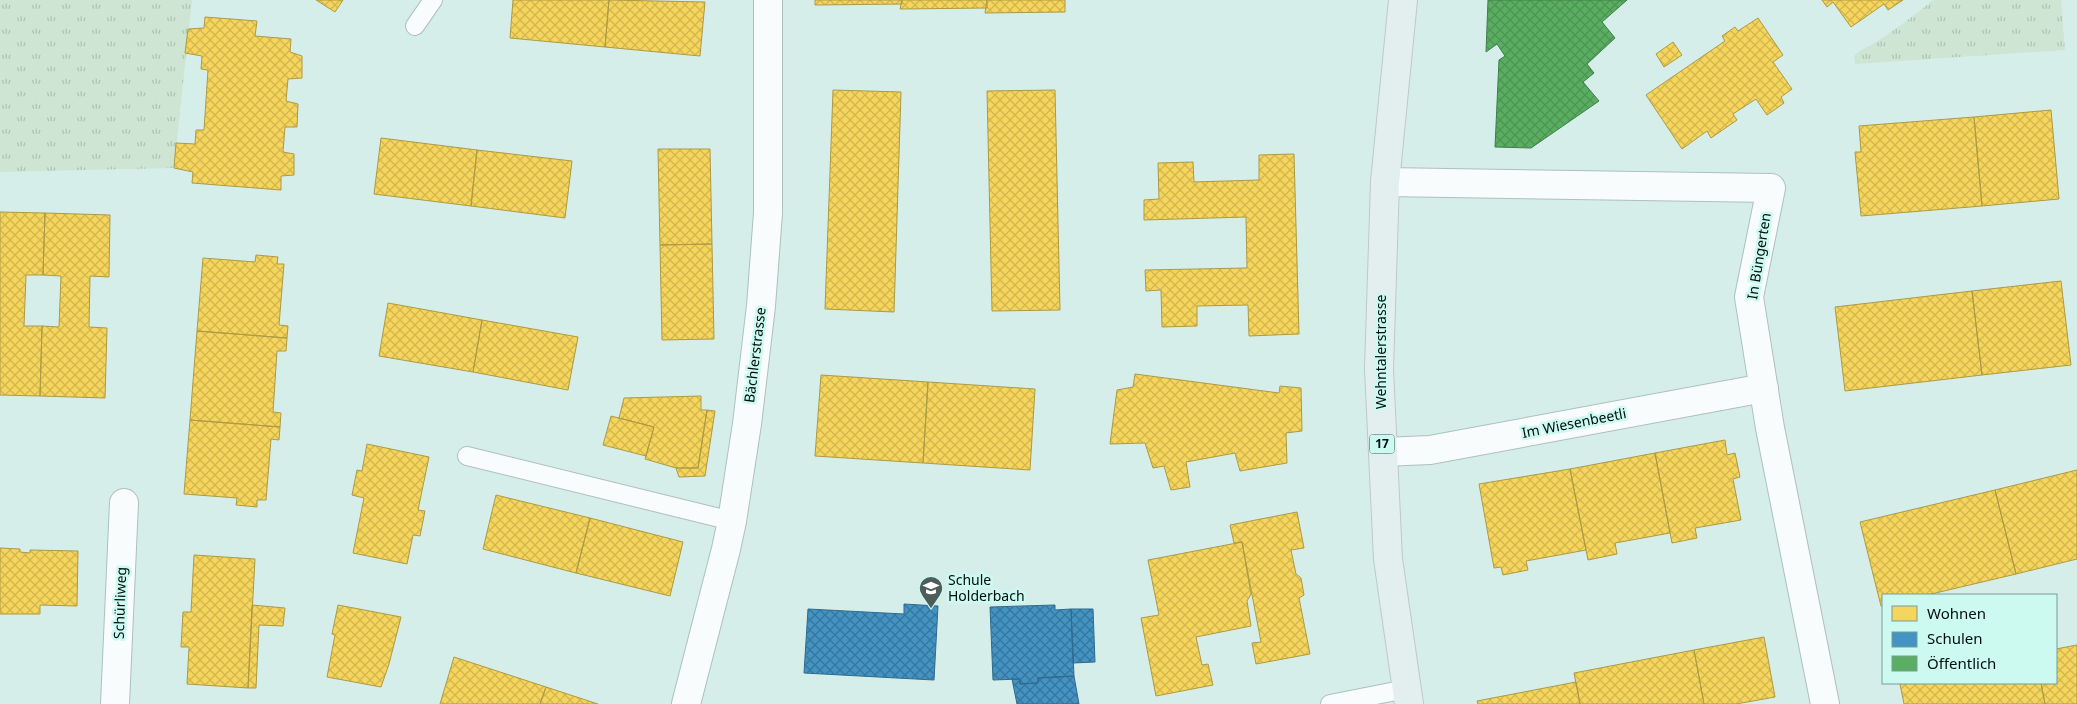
<svg xmlns="http://www.w3.org/2000/svg" width="2077" height="704" font-family="'Noto Sans',sans-serif">
<style>
.grass{fill:url(#grass-tufts)}
.homes{fill:url(#homes-cross-hatch);stroke:#ac9a44}
.schools{fill:url(#schools-cross-hatch);stroke:#2f6b8c}
.public{fill:url(#public-cross-hatch);stroke:#3f7e48}
.lines{fill:none;stroke-linecap:round;stroke-linejoin:round}
.lane-casing{stroke:#adc0bc;stroke-width:20}
.street-casing{stroke:#adc0bc;stroke-width:30}
.primary-casing{stroke:#bec9c7;stroke-width:30}
.lane{stroke:#f9fcfc;stroke-width:18}
.street{stroke:#f9fcfc;stroke-width:28}
.primary{stroke:#e3efee;stroke-width:28}
.labels{text-anchor:middle;stroke-width:5;stroke-linejoin:round;paint-order:stroke}
.shield{fill:#ccf9f0;stroke:#3e5550;stroke-width:1}
.shield-label{font-size:12px;font-weight:bold;fill:#010f0c}
.street-label{font-size:14px;fill:#010f0c;stroke:#ccf9f0}
.poi-label{font-size:14px;fill:#010f0c;stroke:#ccf9f0;text-anchor:start}
</style>
<defs>
<pattern id="grass-tufts" width="24" height="20" patternUnits="userSpaceOnUse" patternTransform="scale(1.25)"><rect width="24" height="20" fill="#cee5d3"/><path d="M3 7l-1-3M5 7V3M7 7l1-3M15 17l-1-3M17 17v-4M19 17l1-3" fill="none" stroke="#afc3b4"/></pattern>
<pattern id="homes-cross-hatch" width="8" height="8" patternUnits="userSpaceOnUse" patternTransform="scale(1.25)"><rect width="8" height="8" fill="#f6d55c"/><path d="M0 0l8 8M0 8l8-8" fill="none" stroke="#d1b64f"/></pattern>
<pattern id="schools-cross-hatch" width="8" height="8" patternUnits="userSpaceOnUse" patternTransform="scale(1.25)"><rect width="8" height="8" fill="#4393c3"/><path d="M0 0l8 8M0 8l8-8" fill="none" stroke="#36769d"/></pattern>
<pattern id="public-cross-hatch" width="8" height="8" patternUnits="userSpaceOnUse" patternTransform="scale(1.25)"><rect width="8" height="8" fill="#5aae61"/><path d="M0 0l8 8M0 8l8-8" fill="none" stroke="#4c9453"/></pattern>
</defs>
<rect width="100%" height="100%" fill="#d6eeea"/>
<path class="grass" d="M0 0H192L174 168 0 172Z
M1933 0H2061L2065 50 1855 64 1854 56C1860 49 1870 46 1878 41 1897 28 1915 15 1933 0Z"/>
<path class="homes" d="M316 0H343L335 12Z
M513 0H609L605 47 510 38Z
M609 0 705 2 700 56 605 47Z
M815 0H902V4L815 5Z
M902 0H987V8L900 9Z
M987 0H1065V12L985 13Z
M1822 0H1903L1888 10 1884 4 1851 27 1833 2 1827 7Z
M205 17 257 21 255 36 291 39 290 52 302 56V78L288 79 286 101 298 104 297 127H285L283 152 294 154V175L281 176V190L192 183 193 172 174 168 176 143 195 144 196 130H204L208 70 201 69 202 56 185 53 188 29 204 28Z
M1758 18 1783 55 1773 62 1792 89 1781 97 1784 103 1767 115 1756 99 1733 114 1737 120 1711 138 1707 131 1682 149 1646 95 1725 41 1722 36 1735 27 1738 31Z
M1673 42 1682 55 1664 67 1656 54Z
M833 90 901 92 894 312 825 309Z
M1055 90 1060 310 992 311 987 91Z
M2051 110 2059 199 1982 206 1974 117Z
M1974 117 1982 206 1861 216 1855 152H1861L1859 126Z
M381 138 477 150 471 206 374 194Z
M658 149H710L712 244 660 245Z
M477 150 572 161 565 218 471 206Z
M1294 154 1299 334 1249 336 1248 305 1197 306V326L1162 327 1161 290 1146 291 1145 270 1247 268 1246 217 1144 220V200L1159 199 1158 163 1193 162 1194 182 1259 180V155Z
M0 212 45 213 43 275H26L24 326H42L40 396 0 395Z
M45 213 110 215 109 277 90 276 89 327 107 328 105 398 40 396 42 326 59 327 61 276 43 275Z
M712 244 714 339 662 340 660 245Z
M256 255 278 257 277 264H284L279 325 288 326 287 338 197 331 203 258 255 262Z
M2061 281 2071 365 1982 375 1972 291Z
M1972 291 1982 375 1845 391 1835 307Z
M388 303 482 320 473 372 379 356Z
M482 320 578 337 568 390 473 372Z
M197 331 287 338 286 351H277L273 412 281 413 280 427 190 420Z
M1135 374 1279 393 1280 386 1301 388 1302 431 1286 433 1287 463 1240 471 1235 453 1186 462 1190 487 1171 490 1164 466 1153 468 1145 443 1110 444 1117 390 1133 387Z
M821 375 928 382 923 463 815 456Z
M928 382 1035 389 1030 470 923 463Z
M701 396V410H707L698 468H676L645 459 654 427 619 418 624 398Z
M707 410 715 411 705 476 679 477 676 468H698Z
M611 416 654 427 646 456 603 445Z
M190 420 280 427 279 440 271 439 266 500H257V507L236 505 237 498 184 494Z
M1725 440 1727 455 1735 453 1740 477 1733 479 1741 520 1695 528 1697 538 1672 543 1655 453Z
M367 444 429 457 418 510 425 511 420 536 413 535 407 564 353 553 364 498 352 495 357 470 362 471Z
M1655 453 1670 533 1615 543 1617 554 1588 560 1570 469Z
M1570 469 1586 550 1526 561 1528 570 1503 575 1501 567 1494 568 1479 484Z
M2077 470V559L2016 574 1995 490Z
M1995 490 2016 574 1927 595H1883V606H1881L1860 522Z
M496 495 590 518 576 573 483 549Z
M1297 512 1304 548 1291 550 1296 574 1301 578 1304 595 1299 598 1310 654 1256 664 1252 643 1261 642 1242 542 1234 543 1230 525Z
M590 518 683 542 670 596 576 573Z
M1242 542 1251 594 1247 601 1251 626 1196 637 1202 665 1208 664 1213 685 1156 696 1141 618 1159 615 1148 560Z
M0 548 20 549V552L30 553V550L78 551 77 606 40 605V614H0Z
M194 555 255 559 248 688 187 684 189 647H181L183 612H191Z
M252 605 285 608 283 626 259 625 256 688H248Z
M338 605 401 617 389 664 381 687 327 677 335 635 332 634Z
M1764 637 1775 697 1736 704H1704L1694 650Z
M2077 645V704H2045L2041 683H2056V649Z
M1694 650 1704 704H1580L1574 673Z
M454 657 546 687 540 704H440Z
M1576 682 1580 704H1478L1477 701Z
M1906 683H2041L2045 704H1904L1900 684Z
M546 687 598 704H540Z"/>
<path class="schools" d="M904 604 938 606 934 680 804 673 808 609 904 614Z
M1055 605V610L1071 609 1074 676 1038 678V683L1020 684V679L993 680 990 607Z
M1071 609H1093L1095 662 1073 663Z
M1074 676 1079 704H1017L1012 679H1020V684L1038 683V678Z"/>
<path class="public" d="M1488 0H1627L1602 22 1615 38 1587 64 1594 73 1583 82 1599 101 1531 148 1495 147 1499 60 1505 56 1497 44 1486 52Z"/>
<g class="lines">
<g class="lane-casing">
<path id="lane" d="M415 26 433 0
M467 456 732 521
M1330 704 1406 689"/>
</g>
<g class="street-casing">
<path id="street" d="M1385 182 1771 188 1749 297 1770 428 1825 704
M1383 452 1430 450 1764 388
M115 704 124 503
M686 704 726 549 732 521 747 424 761 306 768 213V0"/>
</g>
<g class="primary-casing">
<path id="primary" d="M1403 0 1385 182 1379 369 1388 559 1409 704"/>
</g>
<use href="#lane" class="lane"/>
<use href="#street" class="street"/>
<use href="#primary" class="primary"/>
</g>
<defs>
<g id="school-pin" transform="scale(1.25)"><path d="M0 17L-7.5 6A9.5 9.5 0 1 1 7.5 6Z" fill="#4c5d5a" stroke="#ccf9f0"/><path d="M0-5L7-2L0 1L-7-2ZM-4 1L0 2.5L4 1V4Q0 6-4 4Z" fill="#fff"/></g>
</defs>
<g fill-rule="evenodd">
<use href="#school-pin" x="931" y="588"/>
</g>
<g class="labels">
<rect class="shield" x="1369.5" y="434.5" width="25" height="19" rx="4"/>
<g class="shield-label">
<text x="1382" y="448">17</text>
</g>
<g class="street-label">
<text transform="translate(1759 256) rotate(-81)" y="5">In Büngerten</text>
<text transform="translate(1381 352) rotate(-90)" y="5">Wehntalerstrasse</text>
<text transform="translate(755 355) rotate(-83)" y="5">Bächlerstrasse</text>
<text transform="translate(1574 423) rotate(-11)" y="5">Im Wiesenbeetli</text>
<text transform="translate(120 603) rotate(-88)" y="5">Schürliweg</text>
</g>
<g class="poi-label">
<text x="948" y="585">Schule<tspan x="948" dy="16">Holderbach</tspan></text>
</g>
</g>
<rect x="1882" y="594" width="175" height="90" fill="#ccf9f0" stroke="#7b9b95"/>
<rect x="1892" y="606" width="25" height="15" fill="#f6d55c" stroke="#7b9b95"/>
<text x="1927" y="619" font-size="15" fill="#010f0c">Wohnen</text>
<rect x="1892" y="632" width="25" height="15" fill="#4393c3" stroke="#7b9b95"/>
<text x="1927" y="644" font-size="15" fill="#010f0c">Schulen</text>
<rect x="1892" y="656" width="25" height="15" fill="#5aae61" stroke="#7b9b95"/>
<text x="1927" y="669" font-size="15" fill="#010f0c">Öffentlich</text>
</svg>
